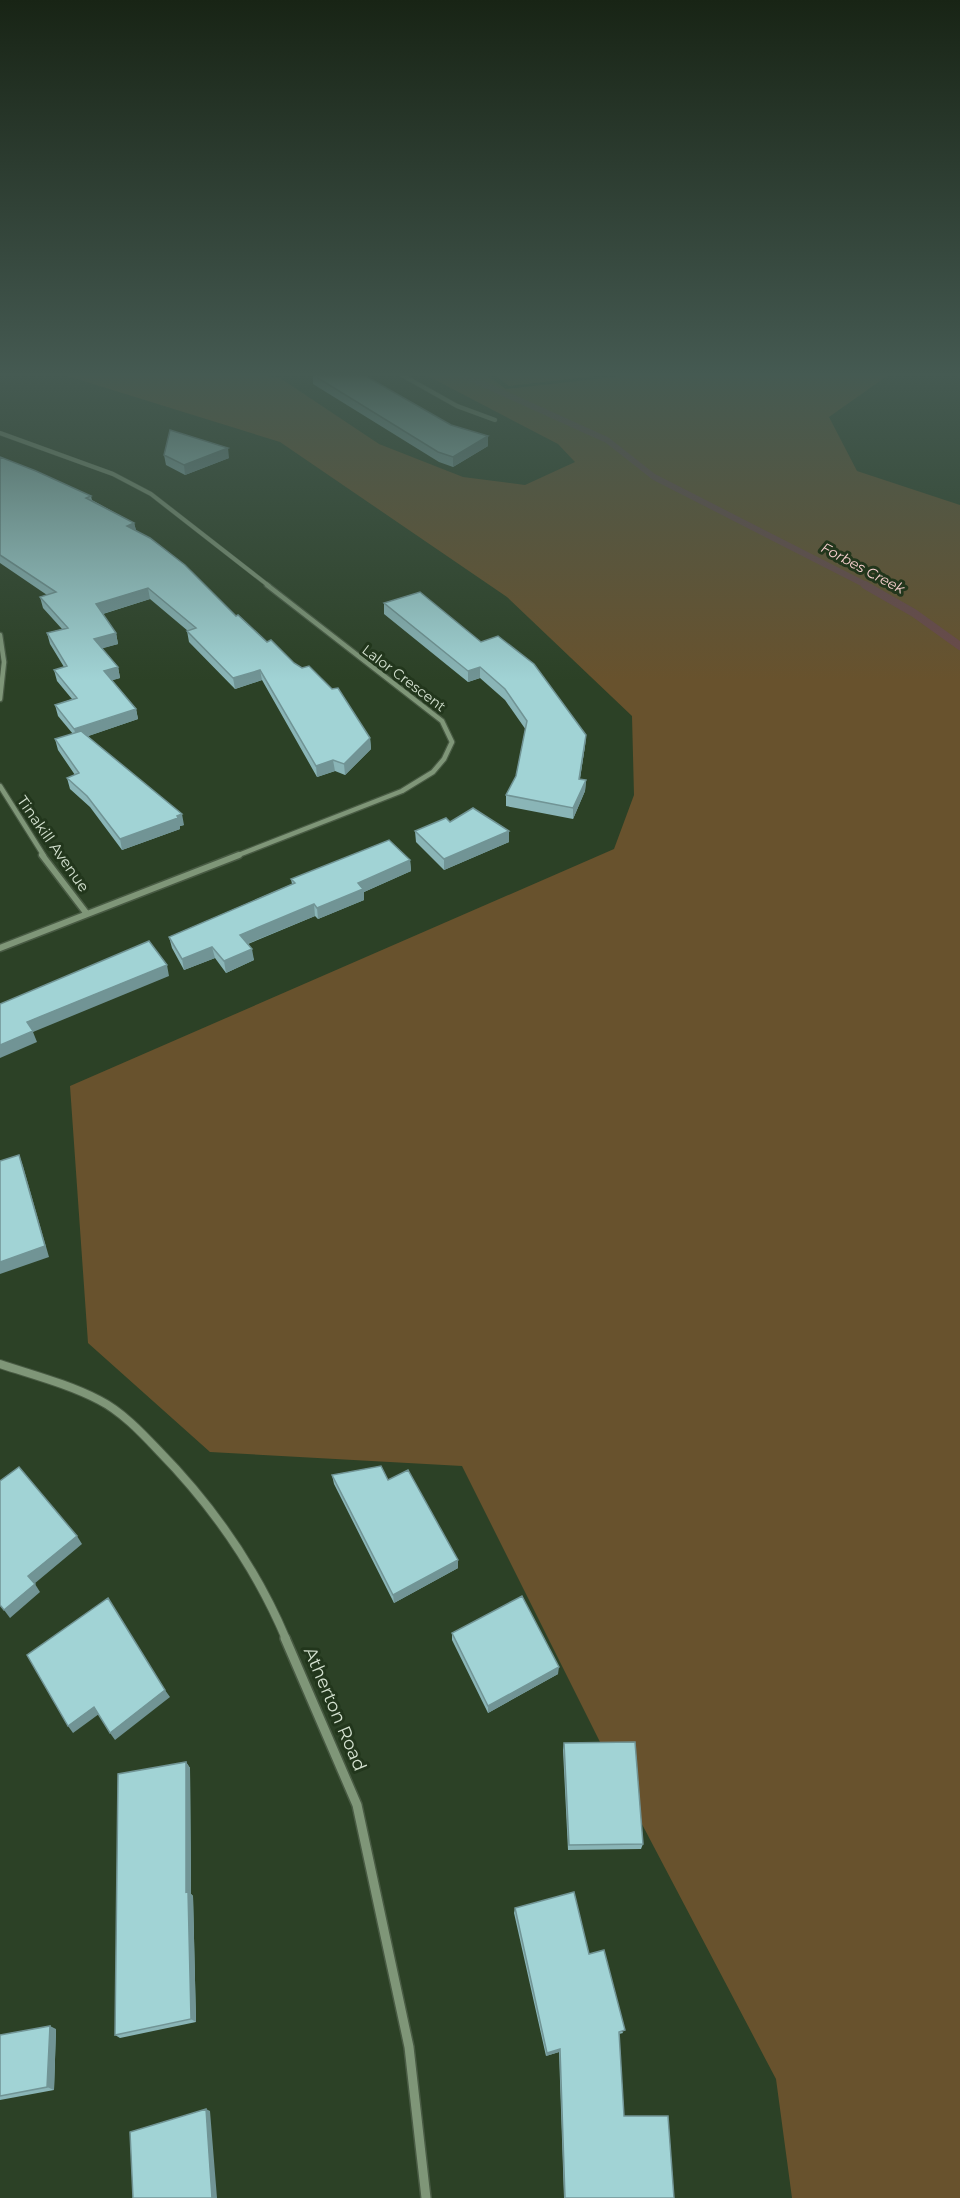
<svg xmlns="http://www.w3.org/2000/svg" width="960" height="2198" font-family="Montserrat,sans-serif">
<style>
.green{fill:#68522d}
.lines{fill:none;stroke-linecap:round;stroke-linejoin:round}
.stream-far1{stroke:#6b4949;stroke-width:6}
.stream{stroke:#6b4949;stroke-width:8}
.minor-far4-casing{stroke:#495b44;stroke-width:5}
.minor-far3-casing{stroke:#495b44;stroke-width:7}
.minor-far2-casing{stroke:#495b44;stroke-width:9}
.minor-far1-casing{stroke:#495b44;stroke-width:10}
.minor-casing{stroke:#495b44;stroke-width:12}
.minor-far4{stroke:#7f9678;stroke-width:4}
.minor-far3{stroke:#7f9678;stroke-width:4.5}
.minor-far2{stroke:#7f9678;stroke-width:6}
.minor-far1{stroke:#7f9678;stroke-width:8}
.minor{stroke:#7f9678;stroke-width:9}
.wall{fill:#8ab5b7}
.shaded-wall{fill:#719495}
.building{fill:#a1d3d5;stroke:#719495;stroke-width:1.5}
.labels{text-anchor:middle;stroke-width:6;stroke-linejoin:round;paint-order:stroke}
.far-water-label{font-size:14px;font-style:italic;fill:#f8d0d0;stroke:#22361c}
.far-street-label{font-size:14px;fill:#d5e2d1;stroke:#22361c}
.street-label{font-size:15px;fill:#d5e2d1;stroke:#22361c}
.near-street-label{font-size:18px;fill:#d5e2d1;stroke:#22361c}
</style>
<rect width="100%" height="100%" fill="#2c4126"/>
<path class="green" d="M61 374H254L280 378 379 444 463 477 525 485 575 462 558 444 424 374H485L506 389 623 376 622 374H890L829 417 857 471 960 505V2198H792L776 2079 624 1790 462 1466 210 1452 88 1343 70 1086 614 849 634 795 632 716 507 597 280 442Z
M493 374H612L509 386Z"/>
<g class="lines">
<path class="stream-far1" d="M461 374 607 440 654 477 868 586"/>
<path class="stream" d="M865 585 914 613 960 646"/>
<g class="minor-far4-casing">
<path id="minor-far4" d="M400 374 457 406 495 420
M0 433 113 474 151 494 269 586"/>
</g>
<g class="minor-far3-casing">
<path id="minor-far3" d="M0 635 4 662 0 699
M0 786 44 856
M236 856 402 791 433 772 444 759 452 742 442 721 267 585"/>
</g>
<g class="minor-far2-casing">
<path id="minor-far2" d="M42 855 87 914
M0 948 239 855"/>
</g>
<g class="minor-far1-casing">
<path id="minor-far1" d="M0 1364C33 1375 68 1384 99 1400 121 1411 141 1432 158 1450 212 1505 256 1568 286 1639"/>
</g>
<g class="minor-casing">
<path id="minor" d="M285 1638 357 1805 409 2047 426 2198"/>
</g>
<use href="#minor-far4" class="minor-far4"/>
<use href="#minor-far3" class="minor-far3"/>
<use href="#minor-far2" class="minor-far2"/>
<use href="#minor-far1" class="minor-far1"/>
<use href="#minor" class="minor"/>
</g>
<path class="wall" d="M313 375 451 425 488 436V446L453 467 439 462 313 384Z
M164 455 229 458 185 475 166 465Z
M0 457 91 496 92 500 134 523 136 531 236 616 370 738 371 749 345 775 335 771 317 777 262 680 235 689 189 642 187 631H188L150 599 103 614 116 633 118 644 102 648 118 667 120 678 112 680 136 709 138 719 88 736 184 825 180 826V829L122 850 90 807 70 789 67 778 75 775 58 750 55 739 73 734 58 716 55 705 72 699 57 681 54 670 64 667 50 644 47 633 62 629 43 608 40 597 47 595 0 563Z
M384 603 586 735 585 746 580 779 586 780 585 791 573 819 506 806V795L516 776 526 730 505 700 480 678 468 682 384 614Z
M450 822 509 831V842L444 870 416 842 415 831Z
M410 860 411 871 364 892V900L318 919 315 916 248 944 254 960 226 973 215 958 184 970 172 948 169 937 292 884 291 879Z
M332 1475 388 1480 458 1560V1568L394 1603 334 1484Z
M452 1633 558 1674 488 1713 452 1640Z
M564 1743 643 1844 641 1849 568 1850 563 1750Z
M186 1762 190 1768 191 1894 193 1896 196 2022 120 2038 115 2035Z
M515 1908 589 1954 623 2033 619 2034 624 2116 674 2198H564L559 2052 546 2056 514 1913Z
M56 2029 54 2090 0 2100V2035Z"/>
<path class="shaded-wall" d="M488 436V446L453 467V457Z
M228 448 229 458 185 475 184 465Z
M134 523 137 533 127 526Z
M148 588 150 599 99 615 96 604Z
M116 633 118 644 97 650 94 639Z
M118 667 120 678 107 682 104 671Z
M480 667V678L468 682V671Z
M260 670 262 680 235 689 233 678Z
M136 709 138 719 77 740 74 729Z
M586 735 585 746 578 790 579 779Z
M370 738 371 749 345 775 344 764Z
M333 760 335 771 317 777 316 766Z
M586 780 585 791 573 819V808Z
M182 814 184 825 180 826V829L122 850 120 839Z
M509 831V842L444 870V859Z
M410 860 411 871 364 892V900L318 919 317 908 358 883Z
M314 904 315 916 242 946 240 935Z
M212 947 215 958 184 970 182 959Z
M252 949 254 960 226 973 224 961Z
M167 965 169 976 33 1032 37 1042 0 1058V1045L27 1022Z
M19 1155 23 1166 49 1257 0 1274V1262Z
M77 1536 82 1544 34 1584 28 1576Z
M458 1560V1568L394 1603 393 1595Z
M35 1584 40 1592 10 1618 4 1610Z
M559 1667 558 1674 488 1713V1706Z
M165 1690 170 1697 115 1740 110 1733Z
M94 1707 99 1714 73 1733 68 1726Z
M186 1762 190 1768 191 1894 193 1896 196 2022 191 2019 186 1892Z
M50 2026 56 2029 54 2090 47 2087Z
M560 2049 559 2052 546 2056 547 2053Z
M206 2109 210 2111 217 2198H212Z"/>
<path class="building" d="M317 374H362L451 425 488 436 453 457 438 452 313 375Z
M170 430 228 448 184 465 164 455Z
M0 457 36 471 91 496 86 498 134 523 127 526 150 538 185 565 236 616 238 615 267 642 271 640 294 663 302 668 309 666 332 689 338 688 370 738 344 764 333 760 316 766 260 670 233 678 187 631 196 628 148 588 96 604 116 633 94 639 118 667 104 671 136 709 74 729 55 705 77 698 54 670 67 666 47 633 68 628 40 597 56 592 0 555Z
M420 592 481 642 498 636 534 664 586 735 579 779 586 780 573 808 506 795 516 776 527 721 505 689 480 667 468 671 384 603Z
M81 731 182 814 177 816 178 818 120 839 87 796 67 778 79 773 55 739Z
M473 808 509 831 444 859 415 831 446 818 450 822Z
M389 840 410 860 358 883 363 889 317 908 314 904 240 935 252 949 224 961 212 947 182 959 169 937 295 883 291 879Z
M149 941 167 965 27 1022 33 1031 0 1045V1004Z
M19 1155 45 1246 0 1262V1161Z
M381 1466 388 1480 408 1470 458 1560 393 1595 332 1475Z
M19 1467 77 1536 28 1576 35 1584 4 1610 0 1605V1481Z
M522 1596 559 1667 488 1706 452 1633Z
M108 1598 165 1690 110 1733 94 1707 68 1726 27 1655Z
M635 1742 643 1844 569 1845 564 1743Z
M186 1762V1892L188 1891 191 2019 115 2035 118 1774Z
M574 1892 589 1954 604 1950 625 2030 619 2032 624 2116H668L674 2198H565L560 2049 547 2053 515 1908Z
M50 2026 47 2087 0 2096V2035Z
M206 2109 212 2198H133L130 2132Z"/>
<linearGradient id="sky" x2="0" y2="1"><stop stop-color="#182415"/><stop offset="0.55" stop-color="#455a52"/><stop offset="1" stop-color="#455a52" stop-opacity="0"/></linearGradient>
<rect width="960" height="681" fill="url(#sky)"/>
<g class="labels">
<g class="far-water-label">
<text transform="translate(863 568) rotate(28)" y="5">Forbes Creek</text>
</g>
<g class="far-street-label">
<text transform="translate(404 678) rotate(37)" y="5">Lalor Crescent</text>
</g>
<g class="street-label">
<text transform="translate(53 844) rotate(55)" y="5">Tinakill Avenue</text>
</g>
<g class="near-street-label">
<text transform="translate(335 1709) rotate(67)" y="6">Atherton Road</text>
</g>
</g>
</svg>
